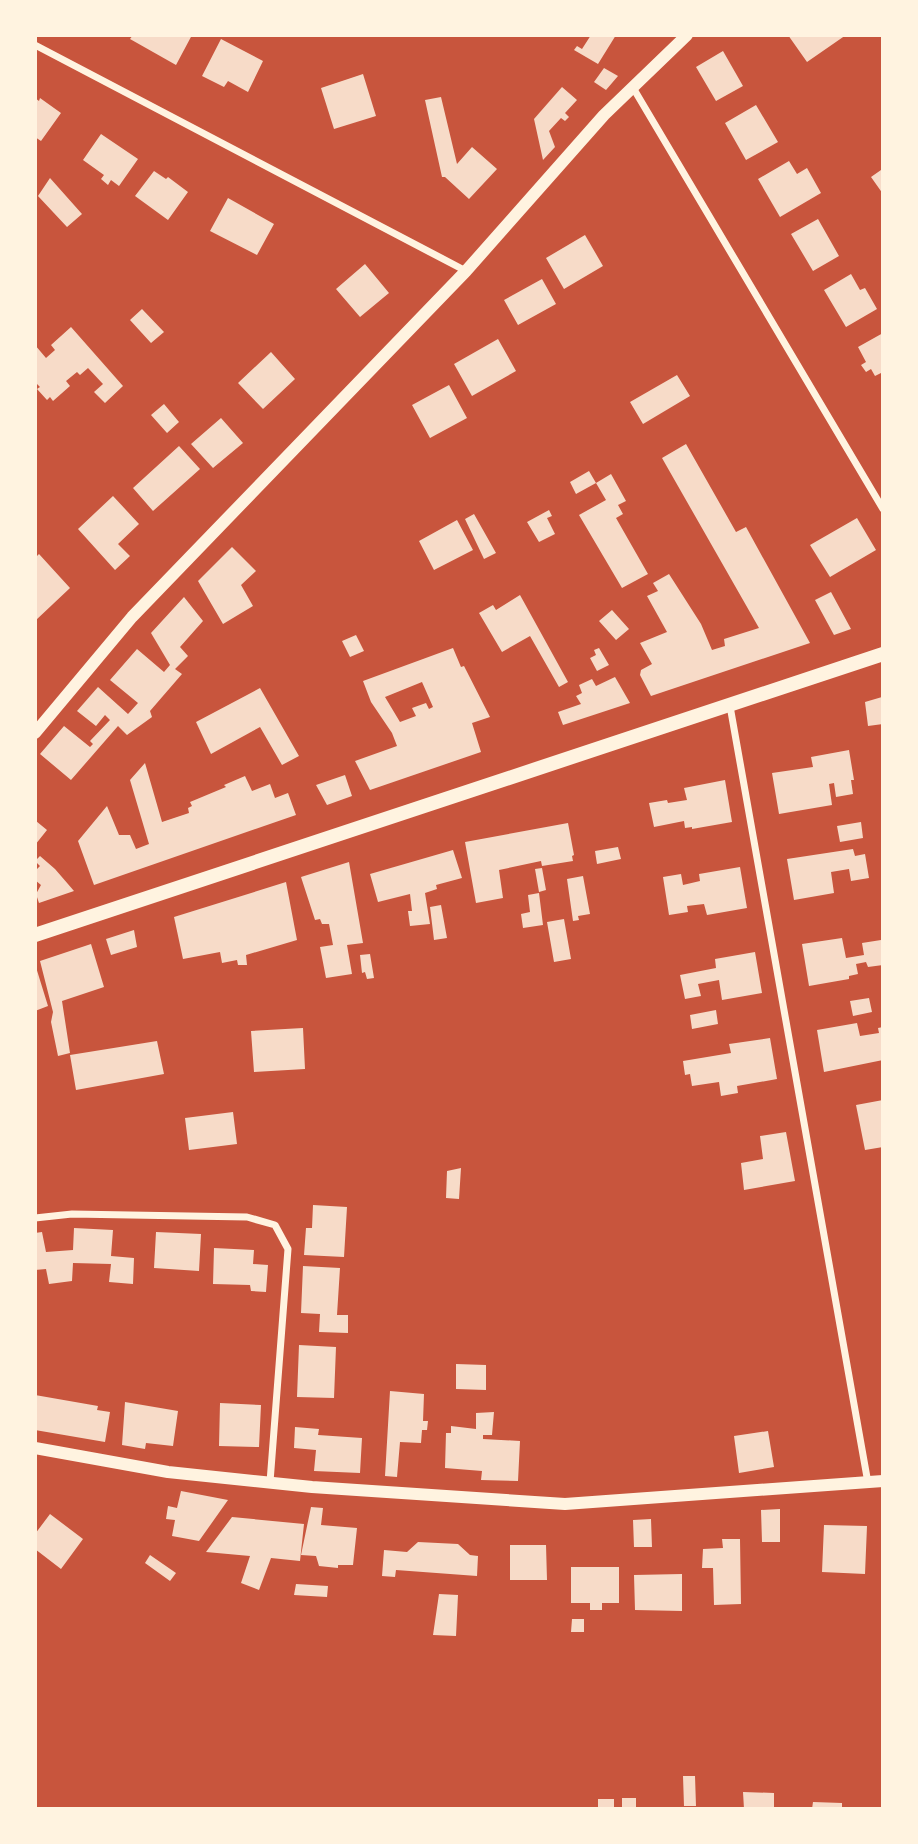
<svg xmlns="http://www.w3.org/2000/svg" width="918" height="1844" font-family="Helvetica,sans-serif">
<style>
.building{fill:#f7dbc8;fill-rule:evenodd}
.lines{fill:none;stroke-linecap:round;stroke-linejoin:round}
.minor{stroke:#fff3e0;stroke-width:7}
.tertiary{stroke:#fff3e0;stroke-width:12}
.secondary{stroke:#fff3e0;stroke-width:14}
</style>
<rect width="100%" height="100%" fill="#c8553d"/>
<path class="building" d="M133 35H192L176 65 130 39Z
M591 35H616L598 64 574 50 577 46 582 49Z
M788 35H846L807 62Z
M221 39 263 61 248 92 228 81 224 87 202 76Z
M723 51 743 86 716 101 696 67Z
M604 68 618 76 606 90 594 82Z
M363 74 376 116 334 129 321 88Z
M562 87 577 100 565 113 569 117 565 121 561 118 549 131 555 147 543 160 534 119Z
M441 97 457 164 472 147 497 169 469 199 445 177H442L425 100Z
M35 98 39 101 40 98 61 113 41 141 35 137Z
M756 105 778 142 746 160 725 123Z
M101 134 138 159 119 186 111 180 108 185 101 179 104 175 83 160Z
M789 161 797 174 807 168 821 193 780 217 758 179Z
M881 170 883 173V194L871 177Z
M154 171 166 179 168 177 188 192 168 220 135 196Z
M50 178 82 214 67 227 38 196Z
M228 198 274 224 257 255 210 231Z
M818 219 839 256 813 271 791 234Z
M585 235 603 266 564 289 546 258Z
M365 264 389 293 360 317 336 289Z
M851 274 860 290 865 288 877 309 846 327 824 290Z
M542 279 556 304 518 325 504 300Z
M142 309 164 332 151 343 130 320Z
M71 327 123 386 105 403 94 392 103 384 88 368 80 375 77 372 66 381 70 386 53 401 50 397 47 400 37 389 40 387 36 383 35 384V345L46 358 55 350 51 345Z
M883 333V372L875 376 871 369 866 372 861 365 866 362 858 347Z
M498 339 516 371 472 396 454 364Z
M271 352 295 379 263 409 238 383Z
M677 375 690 396 643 424 630 402Z
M449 385 467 418 430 438 412 405Z
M164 404 179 422 167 433 151 415Z
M221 418 243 443 213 468 191 444Z
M686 444 736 532 746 527 810 643 651 696 640 675 641 670 652 664 640 643 667 632 647 596 658 591 653 583 669 574 701 624 712 650 725 646 724 639 759 628 662 458Z
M179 446 200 469 153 511 133 488Z
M589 471 596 483 576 494 570 482Z
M611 474 626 501 618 505 623 514 616 518 648 574 622 588 579 515 606 500 596 483Z
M113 496 139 524 118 544 130 556 115 570 78 529Z
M549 510 552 516 547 518 555 534 539 542 527 522Z
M474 514 496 553 484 559 465 519Z
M857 518 876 550 830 577 810 545Z
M457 520 473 550 434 570 419 541Z
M232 547 256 571 241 585 253 606 223 624 198 581Z
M39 554 70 588 35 621V558Z
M831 592 851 629 834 635 815 600Z
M520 595 568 682 559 687 530 636 502 652 479 613 493 605 496 610Z
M184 597 203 621 180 647 188 656 175 669 182 674 150 711 152 717 127 735 118 726 71 780 40 754 64 726 90 747 93 744 90 741 110 720 105 715 96 726 77 711 98 687 128 714 138 703 110 680 137 649 164 672 170 665 151 633Z
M612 610 629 629 616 640 599 621Z
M356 635 364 651 350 657 342 641Z
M453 648 461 667 464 666 490 717 472 723 481 752 370 790 355 761 397 746 392 733 371 702 363 681ZM422 682 433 707 429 709 426 703 412 708 416 716 400 722 385 697Z
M599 648 609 665 597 671 590 658 596 655 594 650Z
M615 677 630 703 563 725 558 712 581 704 576 696 582 693 579 685 592 679 596 686Z
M260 688 299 756 282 765 260 727 211 754 196 722Z
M882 697 883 724 868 726 865 702Z
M849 750 854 780H851L853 794 836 797 834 783 829 784 832 805 779 814 772 773 813 767 811 757Z
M145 763 162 822 189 813 188 808 192 806 190 802 226 787 224 785 245 776 252 791 270 784 275 798 288 793 296 815 94 885 78 841 107 806 119 835H130L136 849 149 844 130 780Z
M345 775 352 796 327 805 316 785Z
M725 780 732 822 692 829V827L685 828 684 821 654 827 649 803 667 800 668 803 687 800 684 788Z
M36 821 47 830 35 845V822Z
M861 822 863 838 840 842 837 826Z
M568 823 574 855 572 856 573 861 542 866 541 861 499 870 503 898 476 903 465 842Z
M618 847 621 859 597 864 595 851Z
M853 849 855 856 865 854 869 878 851 881 849 869 831 872 834 893 794 900 787 859Z
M453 850 462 878 436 885 437 889 425 893 430 924 410 926 408 911H412L410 894 378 902 370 874Z
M40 856 55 869 74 891 39 903 36 894 41 885 35 880V871L40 866 35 861Z
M349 862 363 943 347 945 352 974 326 978 320 947 333 945 329 924H322L320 919 315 920 301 877Z
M740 867 747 908 707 915 704 904 687 906 688 912 669 915 663 877 681 874 683 885 700 881 699 874Z
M542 868 546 890 539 892 535 869Z
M583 876 590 914 578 916 579 920 573 921 567 879Z
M286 882 297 940 246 955 247 965H238L237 960 222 963 220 952 183 959 174 917Z
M539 893 543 925 523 928 521 914 530 912 528 895Z
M441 905 447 938 434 940 430 907Z
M564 919 571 959 554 962 547 922Z
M134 930 137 947 111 955 106 939Z
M842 938 846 958 864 955 862 943 881 940 883 965 868 967 866 962 856 964 858 974 849 976V979L809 986 802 944Z
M91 944 104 987 62 1001 70 1053 58 1056 51 1022 53 1012 40 961Z
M755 952 762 993 722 1000 719 980 698 984 701 996 685 999 680 975 716 968 715 959Z
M370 954 374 978 367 979 365 972 362 973 360 955Z
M35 964 48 1006 35 1011Z
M869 998 872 1012 853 1016 850 1001Z
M716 1010 718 1024 692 1029 690 1015Z
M857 1023 860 1036 879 1033 878 1028 883 1027V1060L824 1072 817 1030Z
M303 1028 305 1069 254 1072 251 1031Z
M770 1038 777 1079 737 1086 738 1093 721 1096 719 1082 692 1086 690 1074 685 1075 683 1061 731 1053 729 1044Z
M157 1041 164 1074 76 1090 70 1055Z
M883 1100V1147L865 1150 856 1105Z
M233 1112 237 1144 189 1150 185 1118Z
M786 1132 795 1181 744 1190 741 1163 763 1159 760 1136Z
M461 1168 459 1199 446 1198 447 1171Z
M313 1205 347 1207 344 1257 304 1255 306 1228H312Z
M74 1228 113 1230 111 1256 134 1258 133 1284 109 1282 111 1264 73 1263 72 1281 49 1284 46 1269 35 1270V1233L42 1232 46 1252 73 1250Z
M156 1232 201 1234 199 1271 154 1268Z
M214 1248 254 1250 253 1264 268 1265 266 1292 251 1291 250 1285 213 1284Z
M303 1266 340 1268 337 1315H348V1333L319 1332 320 1314 301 1313Z
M299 1345 336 1347 334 1398 297 1397Z
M456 1364 486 1365V1390L456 1389Z
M390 1391 424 1394 423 1421H428L427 1430H422L421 1443 400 1442 397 1477 385 1476Z
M35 1395 98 1406 97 1410 110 1412 105 1442 35 1430Z
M125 1402 178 1411 173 1446 146 1443 145 1449 122 1445Z
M220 1403 261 1405 259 1447 219 1446Z
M494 1412 492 1435H483V1439L520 1441 518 1481 481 1480 482 1471 445 1468 446 1433H451V1426L476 1429V1413Z
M295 1427 319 1429 318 1435 362 1438 360 1473 314 1471 316 1450 294 1448Z
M768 1431 774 1467 739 1473 734 1436Z
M181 1491 228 1500 199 1541 172 1536 175 1520 166 1519 168 1506 177 1508Z
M311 1507 323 1508 321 1525 357 1528 353 1565H338V1568L319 1566 316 1556 301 1555Z
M780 1509V1542H762L761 1510Z
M50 1514 83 1539 61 1569 35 1549V1534Z
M232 1517 304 1524 300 1561 271 1558 259 1590 241 1583 250 1556 206 1552Z
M651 1519 652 1547H634L633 1520Z
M824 1525 867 1526 865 1574 822 1572Z
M722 1539H740L741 1604 714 1605 713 1568H702L703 1549 723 1548Z
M418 1542 458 1544 470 1555 478 1556 477 1576 396 1570 395 1577 382 1576 384 1550 407 1552Z
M510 1545H546L547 1580H510Z
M150 1555 176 1573 170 1581 145 1563Z
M571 1567H619V1603H602V1610H590V1603H571Z
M682 1574V1611L635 1610 634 1575Z
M296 1584 328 1586 327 1597 294 1595Z
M439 1594 458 1595 456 1636 433 1635Z
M572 1619H584V1632H571Z
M683 1776H695L696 1806H684Z
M743 1792 774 1793V1809H744Z
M622 1798H636V1809H622Z
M598 1799H614V1809H598Z
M813 1802 842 1803V1809H812Z"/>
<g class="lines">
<path class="minor" d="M35 45 466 271
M632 86 883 509
M730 706 868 1483
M35 1218 72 1214 247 1217 275 1225 288 1249 270 1482"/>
<path class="tertiary" d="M35 733 132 617 466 271 604 115 687 35
M35 1448 168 1472 312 1487 565 1504 883 1481"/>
<path class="secondary" d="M35 935 883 654"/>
</g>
<rect width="918" height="1844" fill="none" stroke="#fff3e0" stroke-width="74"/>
</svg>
